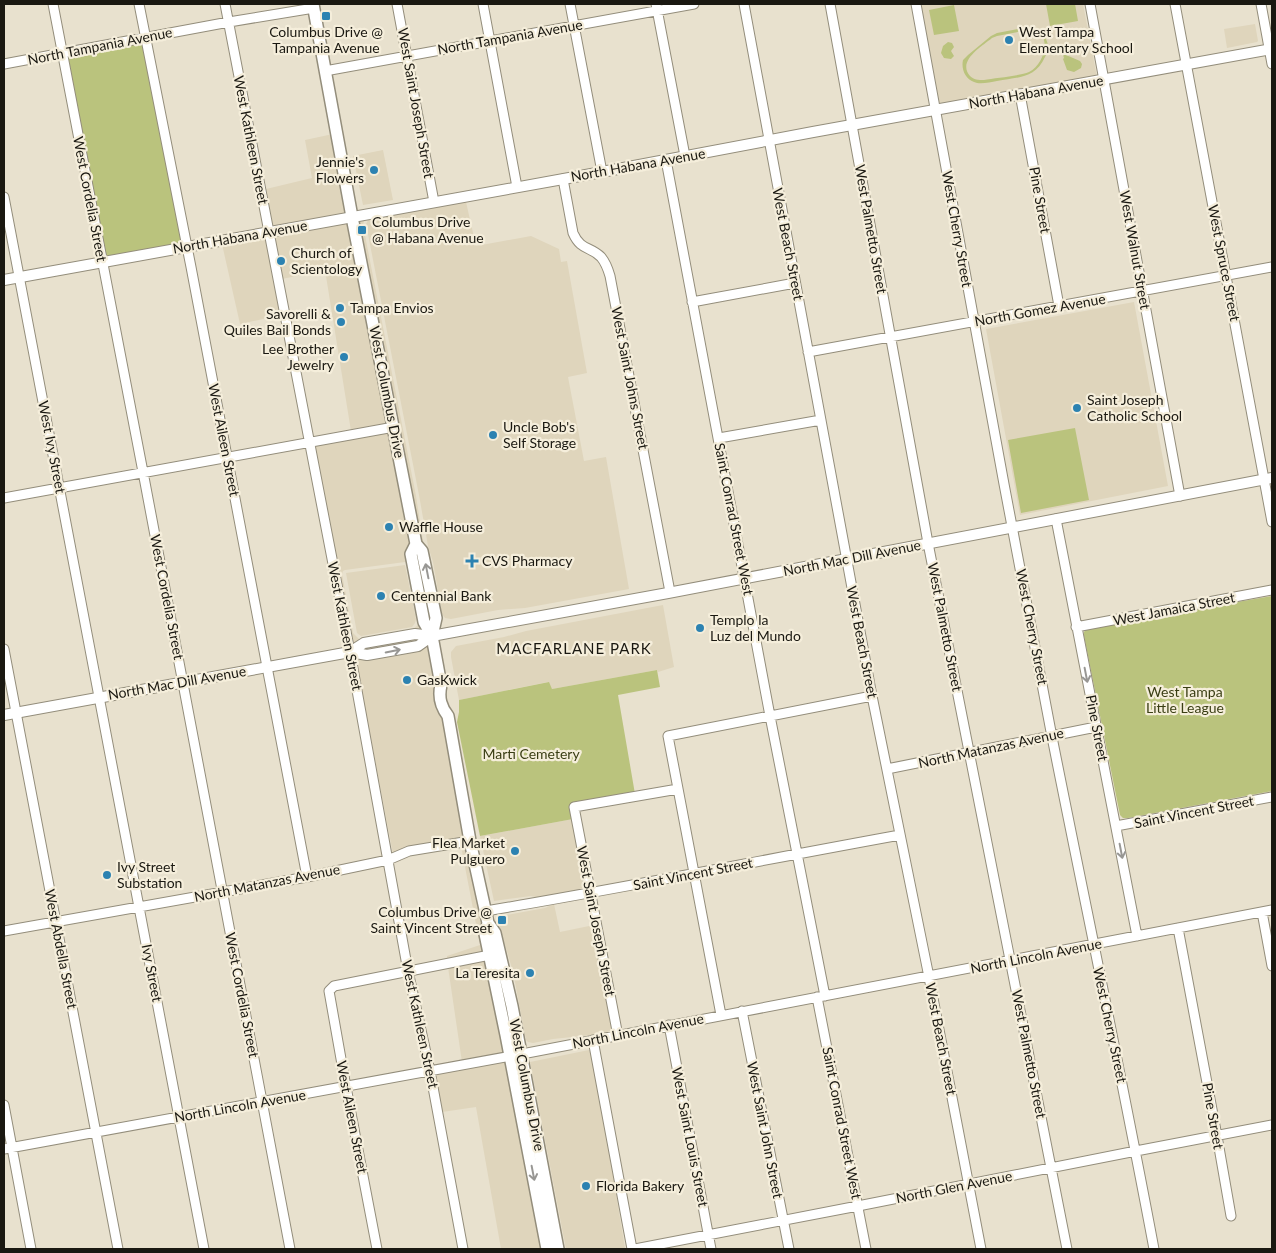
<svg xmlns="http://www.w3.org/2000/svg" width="1276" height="1253" font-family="Lato,sans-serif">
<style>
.built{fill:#dfd5bc}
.green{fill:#bac37d;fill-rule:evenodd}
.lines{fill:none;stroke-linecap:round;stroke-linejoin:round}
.minor-casing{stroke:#938d7b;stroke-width:11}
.tertiary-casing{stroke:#938d7b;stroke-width:12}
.secondary-casing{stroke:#938d7b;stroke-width:14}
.minor{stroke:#fff;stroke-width:9}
.tertiary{stroke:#fff;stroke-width:10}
.secondary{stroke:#fff;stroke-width:11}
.oneway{stroke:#989794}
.poi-dot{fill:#2c82b1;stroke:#f5eedb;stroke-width:2}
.labels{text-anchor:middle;stroke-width:4.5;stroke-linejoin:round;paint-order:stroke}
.poi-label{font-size:14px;fill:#1a1811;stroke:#f5eedb;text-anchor:start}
.street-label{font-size:14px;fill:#1a1811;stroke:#f5eedb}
.park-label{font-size:14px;fill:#3a3e14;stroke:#f5eedb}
.neighbourhood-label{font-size:15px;letter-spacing:1px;fill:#1a1811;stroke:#f5eedb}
</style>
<rect width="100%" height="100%" fill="#e8e1ce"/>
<path class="built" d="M921 4H1083L1097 77 940 106Z
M1255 24 1258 41 1257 42 1227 48 1224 29Z
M333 134 347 214 272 227 266 189 312 178 305 140Z
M383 150 393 200 363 205 353 156Z
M466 202 476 246 531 236 559 249 561 262 567 261 587 373 568 377 584 461 606 457 629 589 525 608 498 610 451 619 445 618 442 614 433 562 428 546 419 495 366 224 368 220Z
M365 218 363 225 416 496 424 547 420 543 357 219Z
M349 221 389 424 351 431 325 270 282 279 273 234Z
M265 236 281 315 240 324 222 244Z
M1134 302 1168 486 1020 515 986 329Z
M391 431 411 542 408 562H405L345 570 343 571 342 574 353 633 359 639H361L412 630 418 625 420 620 425 631 353 645 315 445Z
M405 565 416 619 415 623 412 627 361 636 357 633 346 573Z
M663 605 674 667 658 672 657 670 552 689 548 682 459 700 451 657V652L456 646 504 637 526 631Z
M429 642 466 838 393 854 355 656Z
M573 819 587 888 584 891 540 898 531 896 494 901 480 836Z
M467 845 491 952 447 960V956L480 945 461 846Z
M554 904 560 932 594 925 612 1028 611 1031 591 1035 553 1039 533 1043 528 1042 526 1040 513 972 498 921 499 918 501 916 545 908Z
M492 959 511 1052 462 1062 448 967Z
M589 1050 592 1057 596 1073 625 1248 618 1249H566L530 1062Z
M513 1059 549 1249H501L476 1107 442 1112 435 1074Z"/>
<path class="green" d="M1046 4H1075L1078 21 1050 26Z
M954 5 959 31 934 35 929 10Z
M1028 27C1037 27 1043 30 1046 39 1049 45 1048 51 1045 57 1035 79 1018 77 997 81 990 82 980 85 974 82 965 79 961 69 963 60L968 55 991 36 997 33ZM1028 30C1053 28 1047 63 1029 72 1020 76 995 78 984 80 978 80 974 80 970 76 957 61 981 47 992 38L997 36Z
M142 42 182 244 106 257 68 56Z
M948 42 952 43 954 47 951 51 954 56 951 59 944 58 941 53 943 46Z
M1066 55 1080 61 1082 64 1081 68 1074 72 1067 70 1063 59 1064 58 1063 55Z
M1075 428 1089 500 1021 513 1008 440Z
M1272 596V791L1128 818H1123L1120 815 1084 636V632L1087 628Z
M657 670 660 687 618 695 635 794 571 805 573 819 480 836 457 722 459 712V700L549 682 552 689Z"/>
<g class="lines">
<g class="minor-casing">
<path id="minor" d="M53 4 143 472 290 1249
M139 4 191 267 307 877
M225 4 350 652 408 971 430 1071 463 1249
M397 4 434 202
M483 4 517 187
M570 4 602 172
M656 4 685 156
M744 4 872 696 928 972 981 1249
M830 4 928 543 1067 1249
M916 4C960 248 1005 493 1052 737 1086 908 1122 1078 1154 1249
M1090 4 1180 496
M1175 4 1272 522
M1261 4 1272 64
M4 64 229 22 314 8
M325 71 694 4
M1020 94 1059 306
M666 160 770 716 825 996
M563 179 573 233C581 251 590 246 601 257 606 263 608 269 610 276L670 592
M4 197 204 1249
M692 302 795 283
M808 352 1272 267
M719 438 821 420
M4 498 394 427
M1056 519 1137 936
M1076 627 1272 590
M4 649 118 1249
M887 769 1096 727
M1116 826 1272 797
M486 911C624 888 762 860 900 835
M1262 912 1272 966
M1178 928 1217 1136 1231 1216
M4 931 307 877 388 860 409 851 470 841
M817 997 866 1249
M742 1011 789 1249
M721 1015 668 736 872 696
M669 1025 711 1249
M618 1036 574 807 678 789
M593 1040 632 1249
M4 1105 31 1249
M4 1149 522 1054 1272 910
M377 1249 346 1087 329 991 334 986 495 954
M635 1249 863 1205 1136 1151 1272 1125"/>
</g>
<g class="tertiary-casing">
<path id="tertiary" d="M4 280 602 172 813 132 1272 49
M350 652 364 643 415 634 432 636 448 633 668 593 1272 478
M4 715 350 652 367 655 418 646 432 636"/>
</g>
<g class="secondary-casing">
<path id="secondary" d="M313 4 352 217 416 544 422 551 436 618 432 636
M416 544 411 554 424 622 432 636 441 685C438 698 441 707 448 716L470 841 488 923 495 933 512 1006 558 1249
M488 923 485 934 506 1035 547 1249"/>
</g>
<use href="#minor" class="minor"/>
<use href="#tertiary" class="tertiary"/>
<use href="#secondary" class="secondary"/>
</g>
<defs><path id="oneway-shaft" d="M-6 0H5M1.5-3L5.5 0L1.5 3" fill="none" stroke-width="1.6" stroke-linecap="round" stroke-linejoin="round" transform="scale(1.25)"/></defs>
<g class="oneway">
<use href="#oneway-shaft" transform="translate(427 571) rotate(-101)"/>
<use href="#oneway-shaft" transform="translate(393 651) rotate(-11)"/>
<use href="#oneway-shaft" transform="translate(1086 675) rotate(79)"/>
<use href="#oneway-shaft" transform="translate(1121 851) rotate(79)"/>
<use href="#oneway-shaft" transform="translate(533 1173) rotate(79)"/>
</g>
<g class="poi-dot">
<rect x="321" y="11" width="10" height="10" rx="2.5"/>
<circle cx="1009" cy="40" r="5"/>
<circle cx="374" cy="170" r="5"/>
<rect x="357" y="225" width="10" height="10" rx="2.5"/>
<circle cx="281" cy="261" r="5"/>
<circle cx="340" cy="308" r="5"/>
<circle cx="341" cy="322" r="5"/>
<circle cx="344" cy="357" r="5"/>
<circle cx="1077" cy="408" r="5"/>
<circle cx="493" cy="435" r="5"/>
<circle cx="389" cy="527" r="5"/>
<path d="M469.5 553.5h5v5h5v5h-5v5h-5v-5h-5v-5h5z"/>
<circle cx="381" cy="596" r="5"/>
<circle cx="700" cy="628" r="5"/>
<circle cx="407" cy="680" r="5"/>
<circle cx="515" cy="851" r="5"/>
<circle cx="107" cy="875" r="5"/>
<rect x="497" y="915" width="10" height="10" rx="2.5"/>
<circle cx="530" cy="973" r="5"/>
<circle cx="586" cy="1186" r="5"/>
</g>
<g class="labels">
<g class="poi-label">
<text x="326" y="37" text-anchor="middle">Columbus Drive @<tspan x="326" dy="16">Tampania Avenue</tspan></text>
<text x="1019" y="37">West Tampa<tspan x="1019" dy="16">Elementary School</tspan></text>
<text x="364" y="167" text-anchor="end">Jennie's<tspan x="364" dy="16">Flowers</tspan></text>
<text x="372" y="227">Columbus Drive<tspan x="372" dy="16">@ Habana Avenue</tspan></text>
<text x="291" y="258">Church of<tspan x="291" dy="16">Scientology</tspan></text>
<text x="350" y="313">Tampa Envios</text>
<text x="331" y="319" text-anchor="end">Savorelli &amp;<tspan x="331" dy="16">Quiles Bail Bonds</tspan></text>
<text x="334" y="354" text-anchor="end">Lee Brother<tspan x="334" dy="16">Jewelry</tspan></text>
<text x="1087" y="405">Saint Joseph<tspan x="1087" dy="16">Catholic School</tspan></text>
<text x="503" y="432">Uncle Bob's<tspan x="503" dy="16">Self Storage</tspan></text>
<text x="399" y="532">Waffle House</text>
<text x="482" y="566">CVS Pharmacy</text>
<text x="391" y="601">Centennial Bank</text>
<text x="710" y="625">Templo la<tspan x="710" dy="16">Luz del Mundo</tspan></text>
<text x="417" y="685">GasKwick</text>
<text x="505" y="848" text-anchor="end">Flea Market<tspan x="505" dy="16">Pulguero</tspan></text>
<text x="117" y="872">Ivy Street<tspan x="117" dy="16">Substation</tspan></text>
<text x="492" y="917" text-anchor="end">Columbus Drive @<tspan x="492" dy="16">Saint Vincent Street</tspan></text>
<text x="520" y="978" text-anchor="end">La Teresita</text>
<text x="596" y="1191">Florida Bakery</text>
</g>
<g class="street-label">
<text transform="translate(510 37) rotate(-10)" y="5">North Tampania Avenue</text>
<text transform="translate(100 46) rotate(-11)" y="5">North Tampania Avenue</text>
<text transform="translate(1036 92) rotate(-10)" y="5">North Habana Avenue</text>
<text transform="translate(416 103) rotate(80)" y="5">West Saint Joseph Street</text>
<text transform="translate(251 140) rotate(79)" y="5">West Kathleen Street</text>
<text transform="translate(638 165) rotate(-10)" y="5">North Habana Avenue</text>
<text transform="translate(90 199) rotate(79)" y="5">West Cordelia Street</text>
<text transform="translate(1040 200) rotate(80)" y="5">Pine Street</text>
<text transform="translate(871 229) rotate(80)" y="5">West Palmetto Street</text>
<text transform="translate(957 229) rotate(80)" y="5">West Cherry Street</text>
<text transform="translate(240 237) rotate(-10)" y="5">North Habana Avenue</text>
<text transform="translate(788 244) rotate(79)" y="5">West Beach Street</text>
<text transform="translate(1135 250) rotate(80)" y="5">West Walnut Street</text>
<text transform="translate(1224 263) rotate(79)" y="5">West Spruce Street</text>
<text transform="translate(1040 310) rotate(-10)" y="5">North Gomez Avenue</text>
<text transform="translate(630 378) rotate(79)" y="5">West Saint Johns Street</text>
<text transform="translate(387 392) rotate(79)" y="5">West Columbus Drive</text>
<text transform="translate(224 440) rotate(79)" y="5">West Aileen Street</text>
<text transform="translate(52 447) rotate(79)" y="5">West Ivy Street</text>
<text transform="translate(734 519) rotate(79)" y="5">Saint Conrad Street West</text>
<text transform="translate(852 558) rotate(-11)" y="5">North Mac Dill Avenue</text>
<text transform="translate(167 597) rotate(79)" y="5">West Cordelia Street</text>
<text transform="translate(1174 609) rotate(-11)" y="5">West Jamaica Street</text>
<text transform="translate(345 626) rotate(79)" y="5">West Kathleen Street</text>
<text transform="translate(945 627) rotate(79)" y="5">West Palmetto Street</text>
<text transform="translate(1032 627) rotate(79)" y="5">West Cherry Street</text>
<text transform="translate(862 642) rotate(79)" y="5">West Beach Street</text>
<text transform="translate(177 683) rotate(-10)" y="5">North Mac Dill Avenue</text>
<text transform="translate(1097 728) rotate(79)" y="5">Pine Street</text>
<text transform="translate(991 748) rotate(-12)" y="5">North Matanzas Avenue</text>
<text transform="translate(1194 812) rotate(-11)" y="5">Saint Vincent Street</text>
<text transform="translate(693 874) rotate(-11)" y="5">Saint Vincent Street</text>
<text transform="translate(267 883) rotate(-11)" y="5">North Matanzas Avenue</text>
<text transform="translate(596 921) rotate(79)" y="5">West Saint Joseph Street</text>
<text transform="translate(61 949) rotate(79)" y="5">West Abdella Street</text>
<text transform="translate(1036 956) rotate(-11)" y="5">North Lincoln Avenue</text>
<text transform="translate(152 973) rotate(79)" y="5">Ivy Street</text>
<text transform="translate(242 995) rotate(79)" y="5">West Cordelia Street</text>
<text transform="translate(420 1024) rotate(78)" y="5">West Kathleen Street</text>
<text transform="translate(1110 1025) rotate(78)" y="5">West Cherry Street</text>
<text transform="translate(638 1031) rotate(-11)" y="5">North Lincoln Avenue</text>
<text transform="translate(941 1039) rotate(79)" y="5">West Beach Street</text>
<text transform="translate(1029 1054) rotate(79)" y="5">West Palmetto Street</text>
<text transform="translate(527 1085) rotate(79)" y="5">West Columbus Drive</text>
<text transform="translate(240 1106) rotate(-10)" y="5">North Lincoln Avenue</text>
<text transform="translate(1213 1116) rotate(80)" y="5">Pine Street</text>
<text transform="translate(352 1117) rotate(79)" y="5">West Aileen Street</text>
<text transform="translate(842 1123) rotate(79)" y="5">Saint Conrad Street West</text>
<text transform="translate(765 1130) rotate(79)" y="5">West Saint John Street</text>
<text transform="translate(690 1137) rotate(79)" y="5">West Saint Louis Street</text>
<text transform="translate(954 1187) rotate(-11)" y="5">North Glen Avenue</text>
</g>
<g class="park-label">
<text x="1185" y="697">West Tampa<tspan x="1185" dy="16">Little League</tspan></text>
<text x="531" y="759">Marti Cemetery</text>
</g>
<g class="neighbourhood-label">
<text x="574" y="654">MACFARLANE PARK</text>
</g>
</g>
<rect width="1276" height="1253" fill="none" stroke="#1a1811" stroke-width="10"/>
</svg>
